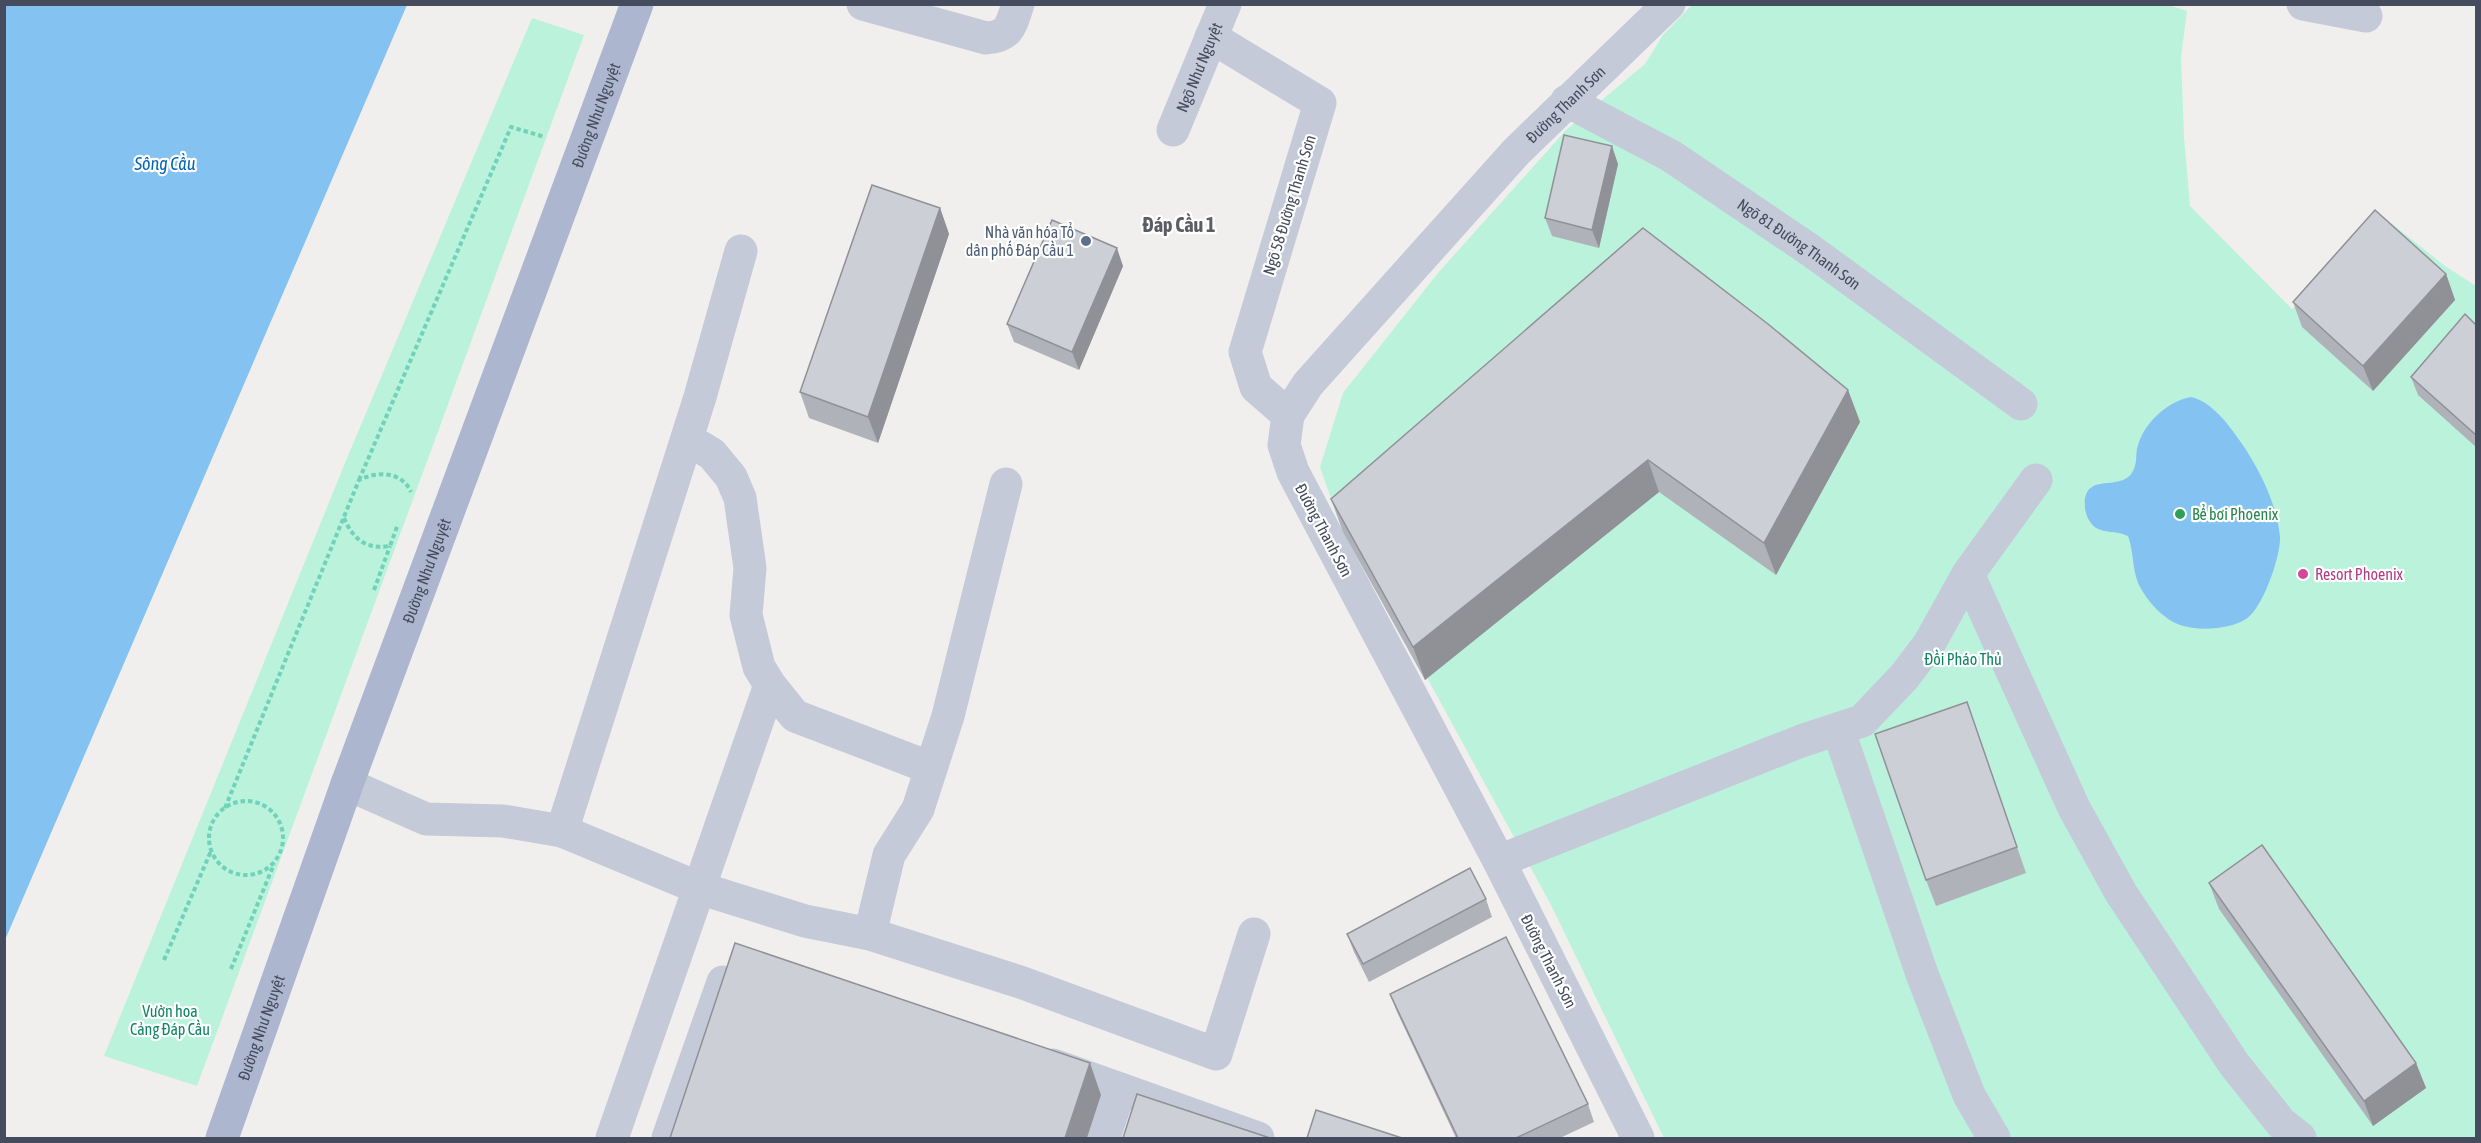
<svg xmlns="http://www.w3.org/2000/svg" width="2481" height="1143" font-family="'Asap Condensed',sans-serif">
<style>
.green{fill:#baf2dc}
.water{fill:#84c2f1}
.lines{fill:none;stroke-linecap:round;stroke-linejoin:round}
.path{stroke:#70d2b8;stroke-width:4;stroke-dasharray:4.5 3;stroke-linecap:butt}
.minor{stroke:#c4cad7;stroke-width:33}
.major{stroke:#acb6cf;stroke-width:33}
.wall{fill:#b0b2b9}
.shaded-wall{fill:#909196}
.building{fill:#cdcfd7;stroke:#909196;stroke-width:1.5}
.service-dot{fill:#5c6f8a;stroke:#fff;stroke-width:2}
.leisure-dot{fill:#2e9e5b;stroke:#fff;stroke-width:2}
.hotel-dot{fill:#d1479c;stroke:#fff;stroke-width:2}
.labels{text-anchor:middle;stroke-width:4.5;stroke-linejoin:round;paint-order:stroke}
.street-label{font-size:16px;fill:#454c5d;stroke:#fff}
.service-label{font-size:16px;fill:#4e5e75;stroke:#fff;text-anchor:end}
.leisure-label{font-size:16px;fill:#27864d;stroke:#fff;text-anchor:start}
.hotel-label{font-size:16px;fill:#b23c85;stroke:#fff;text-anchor:start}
.park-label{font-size:16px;fill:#118464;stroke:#fff}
.water-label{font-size:18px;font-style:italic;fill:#0366b2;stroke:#fff}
.quarter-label{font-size:20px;font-weight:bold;fill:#5b5d64;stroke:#fff}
</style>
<rect width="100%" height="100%" fill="#f1efee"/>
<path class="green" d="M2166 4 2187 11 2181 57 2184 137 2190 206 2292 309 2391 223 2445 266 2476 286V1138H1664L1551 905 1334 507 1320 467 1343 393 1438 273 1566 130 1645 64 1663 35 1692 5Z
M532 18 584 35 197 1086 104 1056 345 463Z"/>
<path class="water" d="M5 4 407 5 5 940 4 5Z
M2191 397C2211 401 2229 425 2240 441 2259 468 2277 504 2280 537 2281 556 2262 610 2246 619 2229 630 2198 631 2180 625 2164 619 2151 605 2143 592 2131 574 2135 555 2128 536 2118 531 2105 533 2096 528 2090 524 2086 516 2085 508 2082 469 2121 494 2133 471 2138 462 2135 453 2138 445 2145 422 2168 401 2191 397Z"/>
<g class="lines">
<path class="path" d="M359 480 511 127 545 137
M344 518C353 539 366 550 390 546L398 524
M374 590 390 546
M209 838a37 37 0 1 1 74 0a37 37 0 1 1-74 0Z
M225 808 359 480C377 471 402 471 411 492
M164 960 211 851
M231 969 274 864"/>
<g class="minor">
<path d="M863 4 986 38C1010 37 1011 25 1018 4"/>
<path d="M2303 4 2366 16"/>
<path d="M1211 37 1320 103 1245 352 1256 387 1288 415"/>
<path id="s1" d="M1567 101 1671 156 1810 250 2021 404"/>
<path id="s2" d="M1173 130 1225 4"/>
<path d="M687 439 712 454 731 477 740 498 750 568 746 615 759 667 770 685 795 716 931 768"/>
<path d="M1968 574 2074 808 2121 893 2234 1064 2281 1123 2300 1138"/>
<path d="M1838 729 1922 974 1969 1095 1994 1138"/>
<path d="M347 784 426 819 503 821 562 831 699 888 805 921 870 934 1020 982 1216 1054 1254 934"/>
<path d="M562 831 700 397 741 251"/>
<path d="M1499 861 1801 741 1862 721 1904 677 1929 644 1968 574 2036 480"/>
<path d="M870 934 889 855 918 809 948 716 1006 484"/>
<path d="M1053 1065 1258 1138"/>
<path d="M612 1138 770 685"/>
<path d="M668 1138 723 982"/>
<path d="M1104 1138 1120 1089"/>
<path id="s3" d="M1638 1138 1499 861 1293 472 1284 445 1288 415 1308 384 1516 152 1669 4"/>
</g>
<path class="major" id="s4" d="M222 1138 347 784 637 4"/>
</g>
<path class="wall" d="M1618 164 1599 248 1552 236 1545 218Z
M940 208 949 234 878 443 809 418 800 392Z
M1123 266 1079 370 1014 342 1007 324Z
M2446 274 2455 300 2373 391 2302 327 2293 302Z
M2476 325V447L2418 395 2411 377Z
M1848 390 1860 422 1776 575 1659 492 1425 680 1343 532 1331 499Z
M1976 728 2026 873 1936 906 1926 880Z
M2209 883 2416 1063 2426 1088 2373 1126 2219 909Z
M1486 899 1492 917 1369 982 1354 952 1347 934Z
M1390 994 1588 1104 1594 1122 1560 1138H1456L1397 1012Z"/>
<path class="shaded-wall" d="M1612 146 1618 164 1599 248 1592 230Z
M940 208 949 234 878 443 868 417Z
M1117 248 1123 266 1079 370 1072 352Z
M2446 274 2455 300 2373 391 2363 366Z
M1848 390 1860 422 1776 575 1764 543Z
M1648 460 1659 492 1425 680 1413 647Z
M1090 1063 1101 1095 1087 1138H1065Z
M2416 1063 2426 1088 2373 1126 2364 1101Z"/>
<path class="building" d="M1564 135 1612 146 1592 230 1545 218Z
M872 185 940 208 868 417 800 392Z
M2375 210 2446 274 2363 366 2293 302Z
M1052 220 1117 248 1072 352 1007 324Z
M1643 228 1768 324 1848 390 1764 543 1648 460 1413 647 1331 499Z
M2465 314 2476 325V435L2411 377Z
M1967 702 2017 847 1926 880 1875 734Z
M2262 845 2416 1063 2364 1101 2209 883Z
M1470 868 1486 899 1363 964 1347 934Z
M1506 937 1588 1104 1516 1138H1458L1390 994Z
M735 943 1090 1063 1065 1138H670Z
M1137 1094 1270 1138H1123Z
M1316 1110 1402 1138H1307Z"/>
<circle class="service-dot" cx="1086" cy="241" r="6"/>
<circle class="leisure-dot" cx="2180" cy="514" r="6"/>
<circle class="hotel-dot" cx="2303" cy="574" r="6"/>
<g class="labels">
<g class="street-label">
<text dy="6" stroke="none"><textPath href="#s2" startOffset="68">Ngõ Như Nguyệt</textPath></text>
<text dy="6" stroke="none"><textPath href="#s3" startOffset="1226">Đường Thanh Sơn</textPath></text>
<text dy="6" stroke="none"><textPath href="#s4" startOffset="1089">Đường Như Nguyệt</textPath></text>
<text transform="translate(1289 205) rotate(-73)" y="6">Ngõ 58 Đường Thanh Sơn</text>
<text dy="6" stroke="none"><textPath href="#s1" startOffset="273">Ngõ 81 Đường Thanh Sơn</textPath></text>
<text transform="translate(1324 530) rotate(62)" y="6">Đường Thanh Sơn</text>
<text dy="6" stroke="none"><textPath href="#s4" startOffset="603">Đường Như Nguyệt</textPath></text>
<text transform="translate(1549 961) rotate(63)" y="6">Đường Thanh Sơn</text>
<text dy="6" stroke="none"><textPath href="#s4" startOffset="117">Đường Như Nguyệt</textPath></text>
</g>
<g class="service-label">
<text x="1074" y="238">Nhà văn hóa Tổ<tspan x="1074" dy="18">dân phố Đáp Cầu 1</tspan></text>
</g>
<g class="leisure-label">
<text x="2192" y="520">Bể bơi Phoenix</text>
</g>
<g class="hotel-label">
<text x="2315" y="580">Resort Phoenix</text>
</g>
<g class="park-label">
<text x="1963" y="665">Đồi Pháo Thủ</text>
<text x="170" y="1017">Vườn hoa<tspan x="170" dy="18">Cảng Đáp Cầu</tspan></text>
</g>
<g class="water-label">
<text x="165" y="170">Sông Cầu</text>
</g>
<g class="quarter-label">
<text x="1179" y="232">Đáp Cầu 1</text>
</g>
</g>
<rect width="2481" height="1143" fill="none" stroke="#454c5d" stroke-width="12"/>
</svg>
